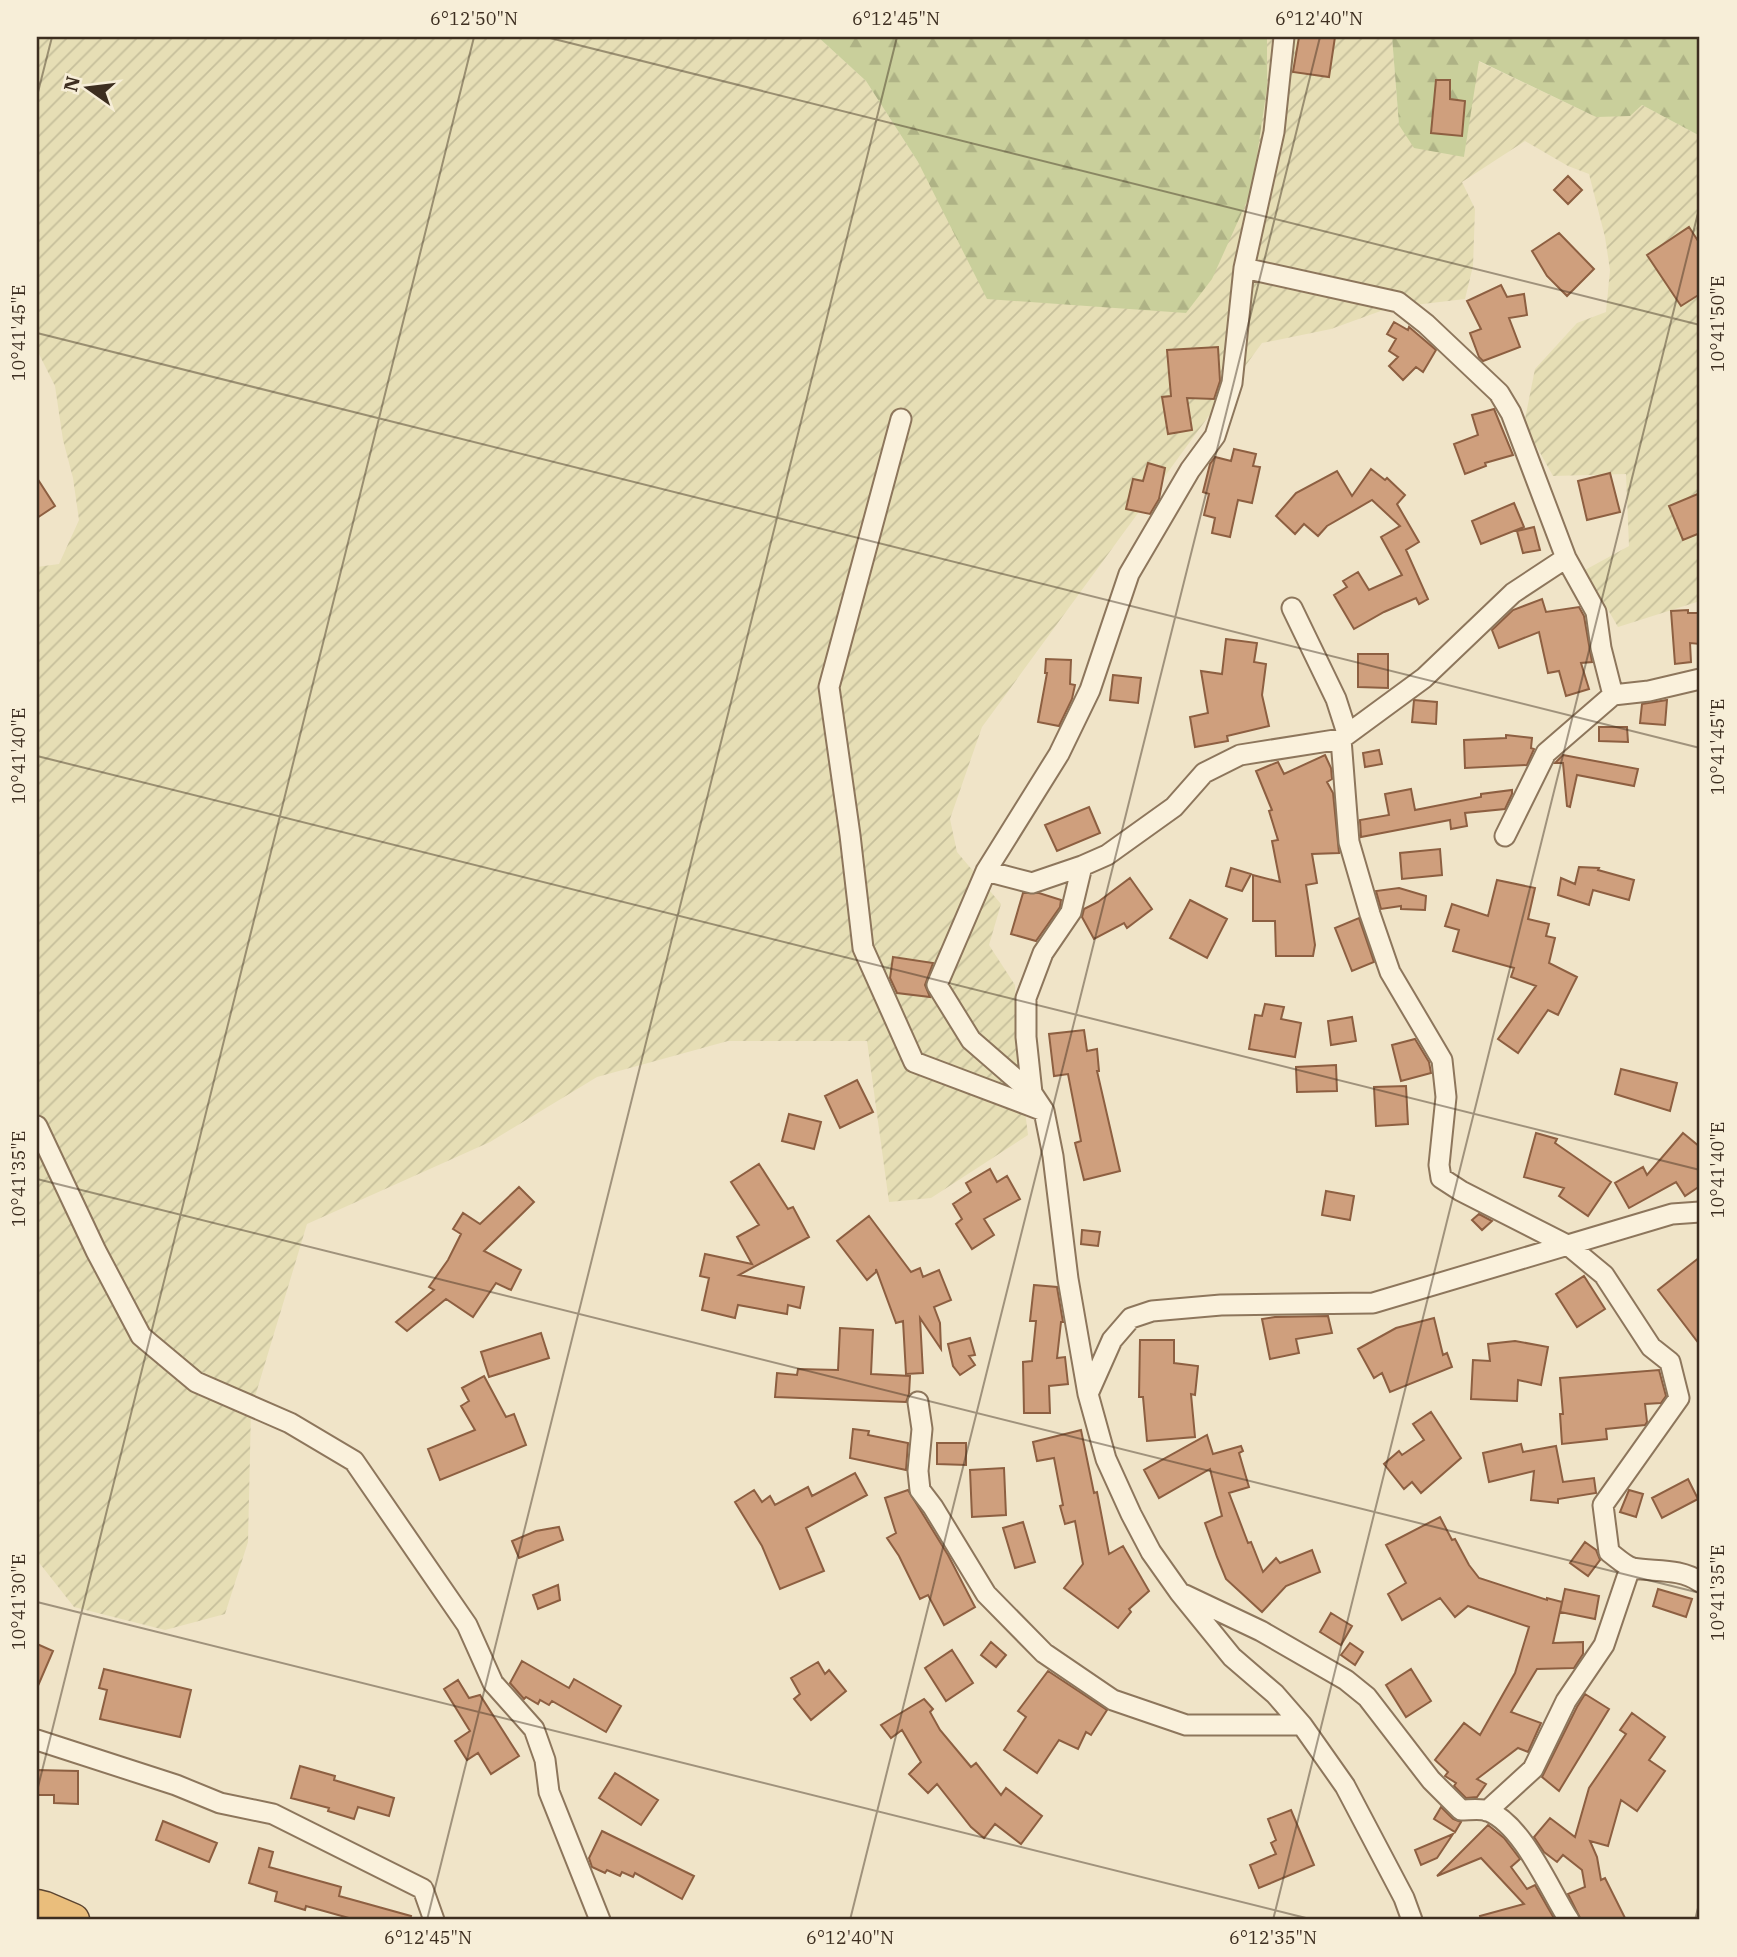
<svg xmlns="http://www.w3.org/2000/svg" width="1737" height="1957" font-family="'IBM Plex Serif',serif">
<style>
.farmland{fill:url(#farmland-furrows)}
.forest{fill:url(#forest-firs)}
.building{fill:#cf9f7d;stroke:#8d5f41;stroke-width:2}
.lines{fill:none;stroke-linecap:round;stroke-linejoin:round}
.minor-casing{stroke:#8d765c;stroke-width:23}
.trunk-casing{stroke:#5b4430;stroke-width:35}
.minor{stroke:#faf1dc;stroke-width:19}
.trunk{stroke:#eabe7c;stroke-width:32}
.ticks{fill:none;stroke:#3d2e20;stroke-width:2;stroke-opacity:0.45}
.neatline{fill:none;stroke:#3d2e20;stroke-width:2.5}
.ticks-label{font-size:18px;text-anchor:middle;fill:#3d2e20}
</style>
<defs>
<pattern id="farmland-furrows" width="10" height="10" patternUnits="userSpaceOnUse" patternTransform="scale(1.75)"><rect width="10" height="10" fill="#e6deb5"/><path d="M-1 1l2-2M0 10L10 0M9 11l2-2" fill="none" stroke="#c6bf9b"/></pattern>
<pattern id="forest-firs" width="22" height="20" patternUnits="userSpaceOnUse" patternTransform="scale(1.75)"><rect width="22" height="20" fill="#c9cf9b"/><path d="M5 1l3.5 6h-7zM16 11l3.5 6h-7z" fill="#aeb285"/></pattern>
</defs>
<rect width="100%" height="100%" fill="#f0e4c8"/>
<path class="farmland" d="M37 37H818L866 81 918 162 1267 87V37H1392L1399 125 1464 157 1478 61 1596 117 1642 105 1700 136V601L1618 627 1585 570 1629 546 1626 474 1553 476 1524 424 1535 369 1577 323 1606 312 1610 270 1605 237 1589 174 1568 166 1525 141 1462 182 1475 209 1473 266 1465 299 1389 308 1331 329 1262 343 982 727 950 819 957 852 1001 904 989 945 1015 985 1017 1048 1028 1135 931 1198 889 1202 867 1041H728L597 1077 490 1142 307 1224 251 1410 248 1542 225 1614 165 1630 74 1607 37 1560V567L59 564 79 520 73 478 63 440 55 386 37 350Z"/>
<path class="forest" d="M818 37H1267V87L1252 190 1212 279 1186 313 987 299 918 162 866 81Z
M1392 37H1700V136L1642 105 1630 116 1596 117 1479 61 1464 157 1414 148 1399 125Z"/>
<path class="building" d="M1299 37H1335L1329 77 1293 72Z
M1436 80H1450V99L1465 101 1462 136 1431 133Z
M1568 176 1582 190 1568 204 1554 190Z
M1689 227 1700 244V294L1681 306 1647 255Z
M1559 233 1594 269 1567 296 1547 276 1532 251Z
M1501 285 1507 297 1524 294 1527 315 1509 318 1520 347 1483 361 1479 357 1470 333 1481 329 1467 301Z
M1394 322 1408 330 1409 327 1436 350 1423 372 1416 367 1403 380 1389 366 1398 357 1389 351 1396 339 1387 334Z
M1218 347 1220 381 1214 399 1187 398 1192 430 1168 434 1162 397 1171 396 1167 350Z
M1494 409 1513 455 1485 463 1486 466 1465 474 1454 444 1478 435 1472 415Z
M1234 449 1256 454 1253 466 1260 467 1252 503 1238 500 1230 537 1212 533 1215 518 1204 515 1209 494 1203 492 1210 464 1215 457 1231 461Z
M1148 463 1165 468 1159 499 1150 514 1126 509 1133 479 1143 481Z
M1371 469 1385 480 1387 478 1405 495 1397 504 1419 542 1406 550 1428 599 1419 604 1416 598 1384 612 1354 629 1334 595 1347 587 1343 581 1358 572 1369 590 1402 575 1381 537 1400 526 1372 500 1327 526 1318 536 1304 524 1295 534 1276 516 1296 493 1337 471 1352 496Z
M1610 473 1620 512 1587 520 1578 481Z
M37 478 55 506 37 518Z
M1700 493V533L1683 540 1669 506Z
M1514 503 1524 527 1481 544 1472 521Z
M1534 527 1540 550 1523 553 1517 531Z
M1542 599 1546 612 1579 607 1584 616 1592 662 1581 663 1589 689 1566 696 1559 671 1548 673 1539 632 1499 648 1492 630 1513 610Z
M1688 610V613H1700V644L1690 643 1691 662 1675 664 1671 611Z
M1226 639 1257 643 1254 662 1266 664 1262 695 1269 726 1227 736 1228 741 1195 747 1190 717 1208 713 1201 671 1222 674Z
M1358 654H1388V688L1358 687Z
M1046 659 1071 660 1070 684 1075 685 1072 699 1059 726 1038 722 1047 673H1045Z
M1113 675 1141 678 1138 703 1110 700Z
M1414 700 1437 702 1436 724 1412 722Z
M1667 700 1665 725 1640 723 1642 704Z
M1599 727H1627L1628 742 1599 741Z
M1506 735 1532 738 1531 748 1534 749 1527 765 1465 768 1464 740 1506 738Z
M1379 750 1382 764 1365 767 1363 753Z
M1325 755 1331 768 1332 779 1327 782 1333 793 1339 853 1312 854 1317 883 1306 885 1315 945 1313 956H1276L1275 921H1253V875L1280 882 1272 841 1278 840 1269 811 1272 810 1256 771 1278 762 1284 774Z
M1563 755 1638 769 1634 786 1577 775 1570 807 1567 806 1563 763H1555Z
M1411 789 1415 810 1481 797V794L1512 790V794L1505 809 1465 813 1467 826 1451 829 1450 820 1361 837 1360 820 1389 815 1385 794Z
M1089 807 1100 833 1057 851 1045 825Z
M1440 849 1442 875 1402 879 1400 853Z
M1579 867 1599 868 1598 870 1634 880 1629 900 1593 890 1589 905 1558 895 1561 878 1575 884Z
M1231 868 1251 874 1242 891 1226 886Z
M1130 878 1152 909 1127 928 1124 923 1094 939 1082 917 1084 909 1098 902Z
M1497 880 1535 888 1528 919 1549 924 1546 936 1555 938 1549 963 1577 977 1558 1015 1548 1010 1518 1053 1498 1039 1536 986 1511 977 1514 968 1453 951 1459 930 1445 926 1452 904 1488 916Z
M1399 888 1426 896 1425 910 1401 909V906L1381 909 1376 891Z
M1023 893H1039L1061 900 1060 907 1036 941 1011 934Z
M1190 900 1227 919 1207 958 1170 938Z
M1359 918 1374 962 1352 971 1335 928Z
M893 957 933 963 925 985 930 997 897 993 890 978Z
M1265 1004 1284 1007 1281 1019 1301 1023 1295 1057 1249 1049 1255 1015 1262 1016Z
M1352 1017 1356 1041 1331 1045 1328 1021Z
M1084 1030 1087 1051 1097 1049 1099 1071H1097L1120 1171 1084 1180 1075 1143 1081 1141 1068 1074 1054 1076 1049 1034Z
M1415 1039 1429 1062 1431 1073 1401 1081 1392 1045Z
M1336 1065 1337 1091 1297 1092 1296 1067Z
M1621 1069 1677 1083 1670 1111 1615 1094Z
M857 1080 873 1112 840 1128 825 1096Z
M1406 1086 1408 1124 1376 1126 1374 1087Z
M789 1114 821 1122 814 1149 782 1141Z
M1536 1133 1557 1139 1555 1143 1611 1182 1588 1216 1559 1196 1564 1188 1524 1177Z
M1683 1133 1700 1147V1186L1685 1196 1676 1182 1629 1208 1615 1183 1643 1167 1647 1175Z
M759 1164 788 1209 793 1207 809 1237 739 1275 804 1287 800 1308 788 1305 787 1314 738 1305 735 1318 702 1310 709 1278 700 1276 705 1254 752 1264 737 1237 759 1225 731 1182Z
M990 1169 997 1182 1007 1176 1020 1199 984 1219 994 1235 972 1249 956 1224 962 1219 953 1204 971 1192 966 1183Z
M519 1187 534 1202 484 1251 521 1270 511 1290 496 1283 473 1317 446 1299 407 1331 396 1322 434 1290 429 1287 448 1260 461 1234 453 1229 463 1213 480 1224Z
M1326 1191 1354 1196 1350 1220 1322 1215Z
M1479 1214 1492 1221 1482 1230 1472 1220Z
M869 1216 911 1272 920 1268 923 1277 939 1270 951 1300 934 1307 940 1323 941 1349 920 1318 923 1373 906 1374 903 1321 896 1323 876 1269V1272L867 1280 837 1241Z
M1082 1230 1100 1232 1098 1246 1081 1244Z
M1700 1257V1345L1658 1290Z
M1584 1276 1605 1309 1577 1327 1556 1294Z
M1034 1285 1057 1287 1063 1322H1061L1057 1358 1065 1357 1068 1384 1049 1386 1050 1413H1024L1023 1362 1032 1361 1036 1321H1030Z
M1328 1316 1332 1333 1296 1339 1299 1353 1270 1359 1262 1319 1275 1317Z
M1434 1318 1443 1355 1447 1353 1452 1367 1390 1392 1382 1373 1374 1378 1358 1349 1396 1328Z
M840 1328 873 1330 871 1374 910 1376 909 1394 906 1402 775 1397 777 1373 797 1375 798 1369 838 1370Z
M541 1333 549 1358 489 1377 481 1352Z
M970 1338 975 1355 969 1356 975 1365 960 1375 953 1366 948 1344Z
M1140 1340H1174V1363L1198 1366 1195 1395 1191 1394 1195 1437 1147 1441 1143 1397H1139Z
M1515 1341 1548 1347 1541 1385 1518 1380 1517 1401 1471 1399 1473 1360 1490 1361 1488 1344Z
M1659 1370 1666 1396 1661 1403 1645 1404 1647 1422 1645 1425 1606 1429 1607 1439 1562 1444 1560 1414H1563L1560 1378Z
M484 1376 506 1417 514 1414 526 1445 440 1480 428 1449 475 1430 461 1406 469 1401 462 1388Z
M1431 1412 1461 1458 1421 1493 1412 1482 1404 1489 1384 1464 1399 1451 1402 1455 1424 1440 1413 1424Z
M853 1429 869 1431 868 1435 908 1443 906 1470 850 1458Z
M1081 1430 1094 1493 1097 1492 1109 1554 1123 1546 1149 1591 1129 1609 1131 1612 1118 1628 1064 1588 1083 1564 1075 1521 1065 1524 1060 1506 1063 1505 1054 1458 1037 1461 1033 1442Z
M1207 1435 1213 1454 1241 1446 1243 1451 1239 1453 1249 1487 1229 1493 1248 1543 1251 1542 1263 1572 1276 1558 1280 1563 1312 1550 1320 1572 1286 1586 1262 1612 1226 1579 1217 1557 1205 1523 1222 1516 1210 1469 1159 1498 1144 1470Z
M937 1443H966V1465L937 1464Z
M1521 1444 1523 1452 1556 1446 1563 1482 1594 1478 1596 1493 1558 1499V1503L1531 1500 1534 1471 1489 1482 1483 1453Z
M1004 1468 1006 1515 972 1517 970 1470Z
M855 1473 867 1495 806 1528 824 1571 780 1589 762 1546 735 1502 754 1490 762 1502 770 1496 775 1505 808 1487 812 1496Z
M1688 1479 1698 1499 1662 1518 1652 1498Z
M908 1490 948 1555 975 1607 944 1625 928 1595 920 1599 899 1556 887 1538 896 1533 885 1498Z
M1629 1490 1643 1494 1636 1517 1620 1512Z
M1440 1517 1452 1540 1455 1539 1469 1565 1479 1578 1547 1600V1598L1562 1602 1553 1643 1583 1642V1654L1574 1668 1537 1669 1511 1712 1541 1723 1528 1752 1518 1748 1477 1779 1486 1784 1477 1797 1466 1798 1454 1786 1456 1783 1445 1776 1448 1772 1435 1760 1464 1723 1480 1735 1515 1673 1529 1627 1468 1606 1455 1617 1440 1598 1402 1620 1388 1594 1406 1583 1386 1545Z
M1023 1522 1035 1562 1015 1568 1003 1528Z
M559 1527 563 1540 519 1558 512 1541 536 1531Z
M1585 1542 1596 1550 1600 1560 1588 1576 1570 1563Z
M558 1585 560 1600 538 1609 533 1595Z
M1565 1589 1599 1596 1595 1619 1560 1612Z
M1658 1589 1692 1599 1686 1617 1653 1606Z
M1331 1613 1352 1626 1341 1645 1320 1632Z
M991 1642 1006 1655 996 1667 981 1655Z
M1350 1643 1363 1652 1355 1665 1341 1655Z
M37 1644 53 1651 37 1688Z
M952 1650 973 1683 946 1701 925 1668Z
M522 1661 569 1688 574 1679 621 1706 606 1732 552 1701 549 1705 540 1700 538 1704 526 1697 524 1699 510 1683Z
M818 1662 825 1674 829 1670 846 1691 811 1720 794 1699 800 1694 791 1678Z
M104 1669 191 1690 180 1737 100 1719 107 1690 99 1688Z
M1411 1669 1431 1701 1406 1717 1386 1685Z
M1048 1671 1107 1710 1091 1735 1086 1732 1078 1749 1059 1740 1037 1773 1004 1750 1026 1717 1018 1711Z
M458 1680 469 1698 480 1695 519 1756 491 1774 478 1753 467 1760 455 1741 470 1731 444 1689Z
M1585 1694 1609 1709 1559 1791 1542 1777 1577 1707Z
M924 1699 933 1709 930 1712 940 1730 971 1767 976 1763 1001 1795 1006 1788 1042 1816 1021 1844 995 1824 984 1838 971 1827 937 1784 928 1793 909 1774 921 1762 902 1730 891 1738 881 1725Z
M1632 1713 1665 1737 1649 1760 1665 1771 1637 1811 1621 1800 1608 1846 1590 1841 1597 1857 1601 1880 1605 1878 1626 1920H1581L1568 1894 1585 1887 1582 1870 1563 1855 1557 1862 1544 1852 1534 1837 1550 1818 1575 1837 1589 1788 1626 1734 1620 1730Z
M300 1766 335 1776 334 1780 394 1798 389 1816 358 1807 354 1819 328 1811 329 1808 291 1798Z
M37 1770 78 1771V1804L54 1803V1795H37Z
M615 1773 658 1800 641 1825 599 1798Z
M1441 1807 1453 1819 1461 1822 1455 1832 1434 1819Z
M1291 1810 1314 1865 1259 1888 1250 1865 1276 1854 1271 1843 1276 1840 1268 1819Z
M163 1821 217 1843 209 1862 156 1840Z
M1488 1825 1504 1838 1514 1851 1520 1859 1511 1867 1527 1889 1535 1885 1555 1920H1481L1480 1916 1524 1904 1481 1858 1437 1876Z
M602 1831 694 1876 682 1899 635 1873 633 1877 622 1872 620 1876 607 1870 605 1873 592 1867 589 1858Z
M1453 1834 1437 1858 1421 1865 1415 1850Z
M259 1848 273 1852 269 1867 341 1887 339 1896 411 1916 410 1920H356L306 1906 305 1910 275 1901 277 1892 249 1883Z"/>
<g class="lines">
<g class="minor-casing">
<path id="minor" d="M1284 37 1274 132 1244 268 1232 383 1215 436 1190 470 1129 574 1090 690 1059 754 986 871 937 985 971 1040 1032 1093 1044 1111 1053 1156 1068 1279 1088 1394 1106 1459 1131 1514 1151 1552 1180 1593 1232 1657 1275 1694 1302 1725 1345 1786 1404 1898 1412 1920
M1244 268 1398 302 1426 324 1499 393 1511 413 1566 558 1596 612 1601 648 1613 695
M901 419 829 687 850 835 863 948 914 1062 1044 1111
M1292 608 1336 699 1347 733 1341 739 1349 842 1370 914 1390 972 1442 1060 1446 1097 1439 1165 1441 1178 1461 1191 1569 1246 1604 1275 1651 1347 1670 1362 1679 1398 1603 1505 1609 1552C1616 1557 1625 1566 1633 1568 1655 1572 1680 1568 1700 1582
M1505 836 1546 753 1613 695 1649 691 1700 679
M986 871 1032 883 1082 866 1107 855 1174 807 1204 773 1240 755 1341 739 1424 678 1513 593 1566 558
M1032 1093 1026 1037V998L1043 953 1071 912 1082 866
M37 1126 96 1251 141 1336 196 1382 290 1423 354 1461 467 1625 493 1683 534 1729 545 1760 549 1792 600 1920
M1088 1394 1112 1340 1131 1318 1152 1311 1221 1305 1373 1303 1672 1214 1700 1212
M918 1402 922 1429 918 1471 920 1490 933 1507 986 1594 1044 1653 1113 1700 1186 1725H1302
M1185 1595 1261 1631 1346 1680 1367 1697 1431 1780 1461 1810C1469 1810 1481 1808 1488 1811 1523 1825 1549 1889 1569 1920
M37 1740 176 1785 220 1803 273 1814 423 1889 434 1920
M1487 1811 1533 1769 1566 1701 1604 1645 1630 1568"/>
</g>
<g class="trunk-casing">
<path id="trunk" d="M37 1906 45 1908 73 1920"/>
</g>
<use href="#minor" class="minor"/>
<use href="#trunk" class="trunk"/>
</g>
<path class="ticks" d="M546 37 1700 325M37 96 52 37M37 333 1700 748M37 756 1700 1170M37 1179 1700 1593M37 1602 1314 1920M37 1791 474 37M427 1920 897 37M850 1920 1320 37M1273 1920 1700 205M1695 1920 1700 1900"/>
<rect width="1737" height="1957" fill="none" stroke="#f7eed8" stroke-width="77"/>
<g transform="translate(88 88) rotate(284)" stroke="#f7eed8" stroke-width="5" paint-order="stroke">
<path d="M0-5L12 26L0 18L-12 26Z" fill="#3d2e20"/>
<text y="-10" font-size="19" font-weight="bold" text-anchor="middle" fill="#3d2e20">N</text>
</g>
<rect x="38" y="38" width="1660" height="1880" class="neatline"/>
<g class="ticks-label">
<text x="474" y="25">6°12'50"N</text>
<text x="896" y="25">6°12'45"N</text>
<text x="1319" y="25">6°12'40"N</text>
<text transform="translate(1718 324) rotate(-90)" y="6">10°41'50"E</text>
<text transform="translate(19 333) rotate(-90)" y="6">10°41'45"E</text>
<text transform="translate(1718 747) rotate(-90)" y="6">10°41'45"E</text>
<text transform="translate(19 756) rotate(-90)" y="6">10°41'40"E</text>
<text transform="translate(1718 1170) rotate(-90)" y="6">10°41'40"E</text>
<text transform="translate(19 1179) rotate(-90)" y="6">10°41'35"E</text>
<text transform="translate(1718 1593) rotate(-90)" y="6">10°41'35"E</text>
<text transform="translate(19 1602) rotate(-90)" y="6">10°41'30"E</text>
<text x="428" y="1944">6°12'45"N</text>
<text x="850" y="1944">6°12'40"N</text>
<text x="1273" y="1944">6°12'35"N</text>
</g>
</svg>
